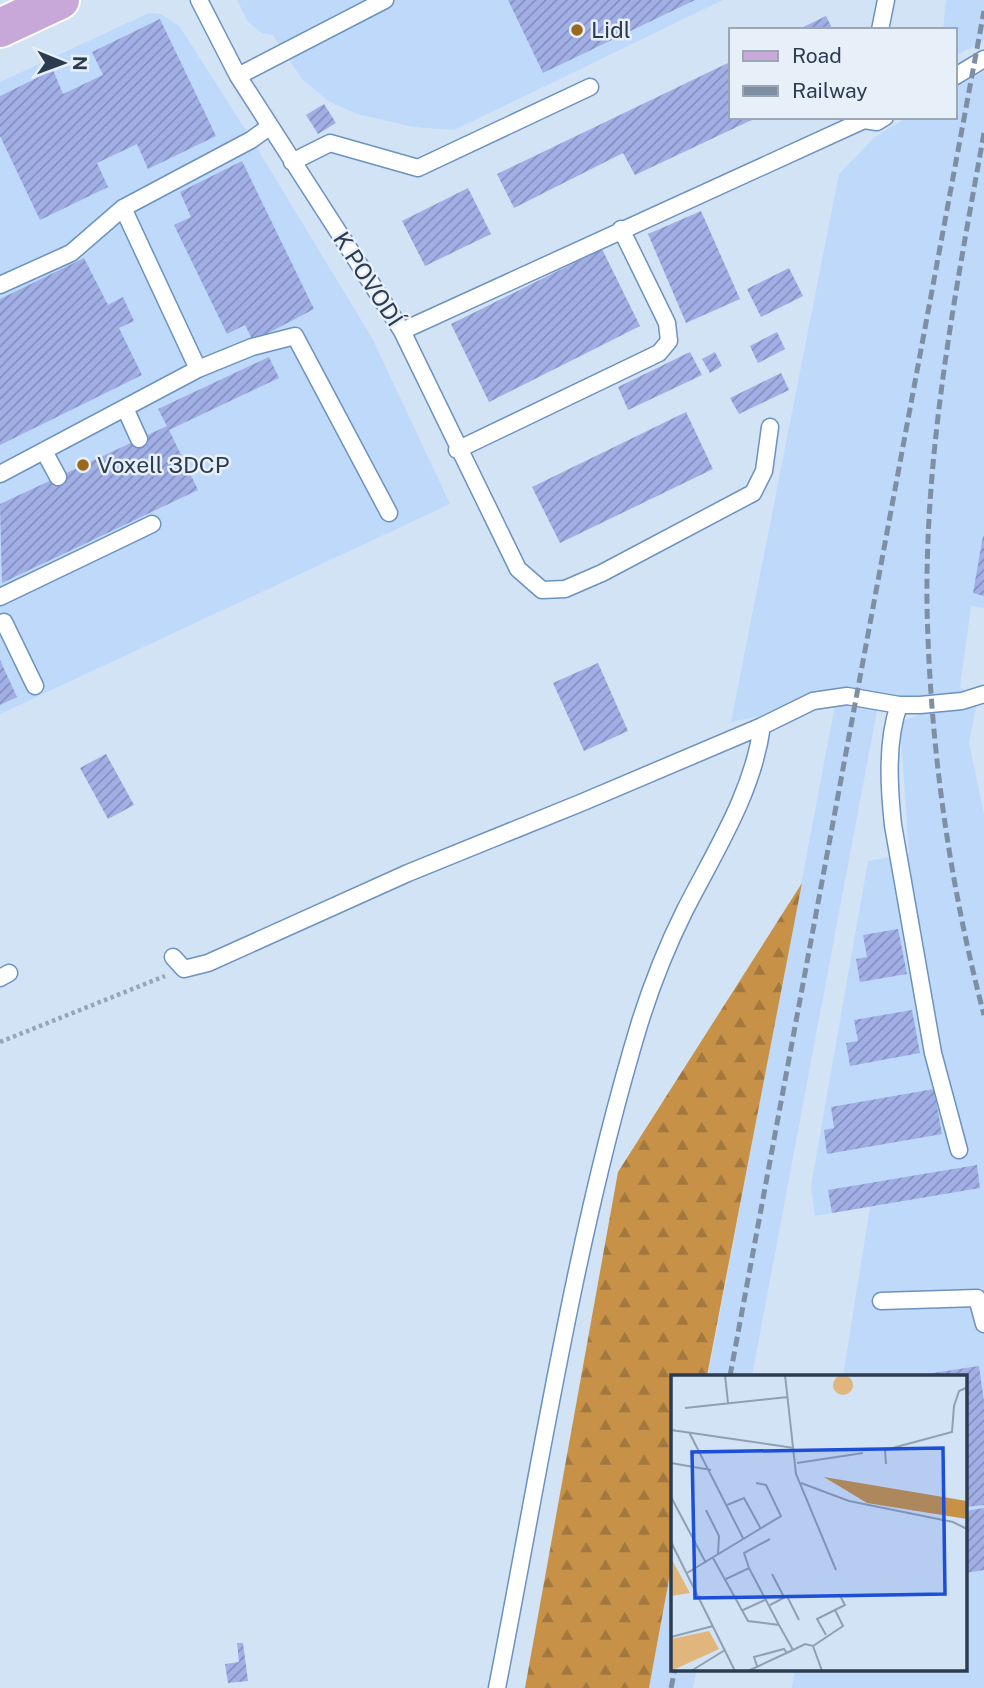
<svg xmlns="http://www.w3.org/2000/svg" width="984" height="1688" font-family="'Public Sans',sans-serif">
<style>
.built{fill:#bed9fa}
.forest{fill:url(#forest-firs)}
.building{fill:url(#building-hatch)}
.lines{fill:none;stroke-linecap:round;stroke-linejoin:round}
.lane-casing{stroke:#6c92bf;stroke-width:19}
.primary-casing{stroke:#fff;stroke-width:42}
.path{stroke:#95a6b9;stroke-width:4.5;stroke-dasharray:3.5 3.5;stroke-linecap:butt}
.lane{stroke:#fff;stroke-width:16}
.primary{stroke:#c8a7d9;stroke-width:38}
.rail{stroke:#7f8fa3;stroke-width:5;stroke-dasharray:10 5;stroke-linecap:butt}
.poi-dot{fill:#9a691b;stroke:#e7eff9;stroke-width:2.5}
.labels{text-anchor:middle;stroke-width:5;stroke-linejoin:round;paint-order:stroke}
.poi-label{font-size:23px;fill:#2c3c50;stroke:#e7eff9;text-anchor:start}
.street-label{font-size:23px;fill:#2c3c50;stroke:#e7eff9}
.inset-road{fill:none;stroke:#90a0b4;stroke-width:2}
.view{fill:#1d4ed8;fill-opacity:0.15;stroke:#1d4ed8;stroke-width:3.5}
.inset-edge{fill:none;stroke:#2c3c50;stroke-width:3.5}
</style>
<defs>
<pattern id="forest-firs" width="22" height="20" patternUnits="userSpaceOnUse" patternTransform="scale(1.75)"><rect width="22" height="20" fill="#c79247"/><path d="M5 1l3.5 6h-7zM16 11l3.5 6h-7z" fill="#a2783e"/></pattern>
<pattern id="building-hatch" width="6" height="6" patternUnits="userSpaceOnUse" patternTransform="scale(1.75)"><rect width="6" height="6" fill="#a1afe6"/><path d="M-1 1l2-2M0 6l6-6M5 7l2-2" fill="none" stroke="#8390bd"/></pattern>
</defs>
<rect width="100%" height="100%" fill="#d2e3f6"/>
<path class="built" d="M237 0H723L454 130 414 127 357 114 328 101 302 79 273 35 262 33 248 22Z
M946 0H984V40L954 57V30H943Z
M149 13 161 14 180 27 252 140 372 338 450 504 0 714V82Z
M984 71V608L971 606 960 687 977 701 969 743 984 814V1688H792L795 1669H965V1376H843L870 1207 815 1216 811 1186 868 861 909 854 900 722 919 715 918 708 878 705 752 1376H708L836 700 731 722 839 174 875 137 908 117H954V89Z
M672 1563 673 1669H697L693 1688H649Z"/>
<path class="forest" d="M802 883 707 1376H673L672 1563 649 1688H525L618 1172Z"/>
<path class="building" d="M508 0H695L543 73Z
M826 16 833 30H797Z
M160 19 216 136 148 169 137 144 97 163 108 187 40 220 0 136V96L53 70 63 94 103 75 92 52Z
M730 62V117H758L635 175 623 153 514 208 497 174Z
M324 104 336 123 318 134 306 115Z
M242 161 314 309 253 341 245 325 227 334 174 225 191 217 180 192Z
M468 188 491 234 425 266 402 221Z
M701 211 740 299 686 323 648 234Z
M602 249 640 326 489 402 451 324Z
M84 258 108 305 123 297 134 321 119 328 142 375 0 445V299Z
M789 268 803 296 761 317 747 289Z
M777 332 785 349 758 363 750 346Z
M690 352 702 375 628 410 618 387Z
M715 352 722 366 710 373 702 359Z
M269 357 279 378 169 430 198 490 2 583 0 504 167 426 158 409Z
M781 373 789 390 739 414 730 398Z
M686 412 713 469 560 543 532 487Z
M983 536H984V596L973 593Z
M0 660 17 697 0 705Z
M598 663 628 731 584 751 553 683Z
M106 754 134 805 108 819 80 768Z
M898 929 907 974 860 982 856 959 867 957 863 935Z
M912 1010 920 1053 850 1066 846 1043 858 1041 854 1020Z
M934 1089 942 1134 827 1154 824 1130 834 1128 831 1107Z
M977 1165 980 1188 832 1213 828 1190Z
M979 1366 984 1401V1505L965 1507V1376L919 1375Z
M984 1508V1570L965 1573V1511Z
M237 1643H243L248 1681 228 1683 225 1664 239 1662Z"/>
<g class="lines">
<g class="lane-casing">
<path id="lane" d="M199 0 238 76 402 331 518 569 542 590 565 589 602 573 753 493 764 471 770 427
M880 30 886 0
M238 76 385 0
M954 77 984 59
M292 162 330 143 418 168 590 87
M0 285 71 253 123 208 251 140 269 127
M402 331 864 120 877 122 885 117
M198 369 252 347 295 336 389 513
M125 408 139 439
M457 450 659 353 669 341 667 323 621 229
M44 451 58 477
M0 474 198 369 123 208
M0 597 152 524
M4 622 35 686
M899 705C886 741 889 788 893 825L933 1053 959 1150
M173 957 184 969 208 963 408 873 583 802 762 726 813 701 847 696 899 705H920L962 701 984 694
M0 978 9 973
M881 1301 977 1298 984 1324
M497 1688C540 1469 575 1236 640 1022 652 984 667 946 685 910 715 851 753 793 762 726"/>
</g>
<g class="primary-casing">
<path id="primary" d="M0 28 60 0"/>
</g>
<path class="path" d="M0 1042 165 976"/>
<use href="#lane" class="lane"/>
<use href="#primary" class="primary"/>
<path class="rail" d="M984 133C956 289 925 447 927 606 930 745 949 882 984 1015
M730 1376 984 11
M671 1688 675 1669"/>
</g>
<g class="poi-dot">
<circle cx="577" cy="30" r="7"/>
<circle cx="83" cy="465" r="7"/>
</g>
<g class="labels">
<g class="poi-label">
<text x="591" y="38">Lidl</text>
<text x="97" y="473">Voxell 3DCP</text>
</g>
<g class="street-label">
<text transform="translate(368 279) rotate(57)" y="8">K POVODÍ</text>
</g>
</g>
<g transform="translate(671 1375)">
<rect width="296" height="296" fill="#d2e3f6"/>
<path d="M0 183 6 194 19 218 0 221ZM38 256 48 274 0 296V264Z" fill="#e1b67d"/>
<path d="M153 102 296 126V144L196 128Z" fill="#c79247"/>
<path d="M162 10a10 10 0 1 1 20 0a10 10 0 1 1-20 0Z" fill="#e1b67d"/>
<path class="inset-road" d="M54 0 57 28M114 0 125 99 165 195M14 33 117 22M0 55 123 73M18 57 72 163M0 88 40 95M126 88 192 78M215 89 214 75 281 57 283 31 288 16 295 13M130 108 178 126 282 147 296 154M0 122 35 188M56 130 73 123 90 154M35 135 48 161 47 179M0 167 64 296M42 183 77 246 108 250 122 275 77 296M78 193 73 178 99 164M16 198 110 141 95 110 85 108M101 199 113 222M55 204 78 193 108 250M99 230 116 221 128 245M72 235 96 224M155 260 146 244 174 230 168 219M0 262 42 251M142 271 151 296M122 275 134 269 142 271 172 251 164 235M86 291 83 282 113 274 116 278M20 296 54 275"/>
<path class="view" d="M272 73 274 219 24 223 21 77Z"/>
<rect width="296" height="296" class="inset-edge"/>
</g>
<rect x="729" y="28" width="228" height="91" fill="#e7eff9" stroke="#9ca7b5" stroke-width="2"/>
<rect x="743" y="51" width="35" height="10" fill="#c8a7d9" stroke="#9ca7b5" stroke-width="2"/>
<text x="792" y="63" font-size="21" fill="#2c3c50">Road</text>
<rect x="743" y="86" width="35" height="10" fill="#7f8fa3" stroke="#9ca7b5" stroke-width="2"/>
<text x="792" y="98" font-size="21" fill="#2c3c50">Railway</text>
<g transform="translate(63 63) rotate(91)" stroke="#e7eff9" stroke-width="5" paint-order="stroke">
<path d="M0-5L12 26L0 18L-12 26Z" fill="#2c3c50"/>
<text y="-10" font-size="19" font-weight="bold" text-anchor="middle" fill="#2c3c50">N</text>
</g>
</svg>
